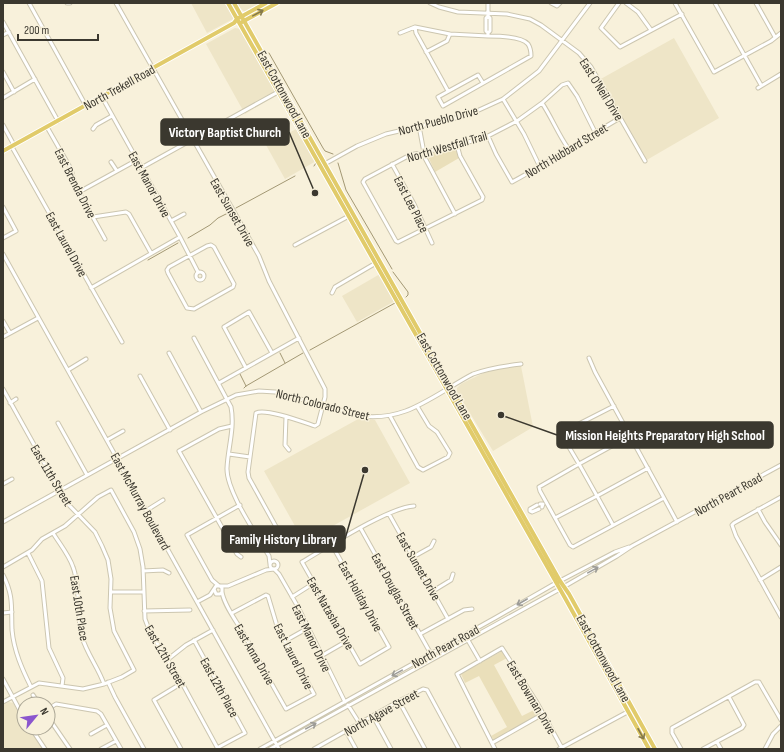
<svg xmlns="http://www.w3.org/2000/svg" width="784" height="752" font-family="'Sofia Sans Condensed',sans-serif">
<style>
.built{fill:#eee5c7}
.green{fill:#eadfba}
.lines{fill:none;stroke-linecap:round;stroke-linejoin:round}
.stream{stroke:#a39874;stroke-width:1}
.minor-casing{stroke:#ccc6b0;stroke-width:5}
.major-casing{stroke:#fff;stroke-width:6}
.minor{stroke:#fff;stroke-width:3}
.major{stroke:#e1cb6a;stroke-width:4}
.oneway{stroke:#867a4a}
.oneway2{stroke:#9d9c97}
.labels{text-anchor:middle;stroke-width:3;stroke-linejoin:round;paint-order:stroke}
.street-label{font-size:13px;fill:#3b382f;stroke:#f8f1db}
.leader{fill:none;stroke:#3b382f;stroke-width:1.5}
.callout-dot{fill:#3b382f;stroke:#f8f1db;stroke-width:1.5}
.callout{fill:#3b382f;stroke:#3b382f;stroke-width:1.5}
.callout-label{font-size:14px;text-anchor:middle;font-weight:bold;fill:#fff}
</style>
<rect width="100%" height="100%" fill="#f8f1db"/>
<path class="built" d="M191 3H227L233 14V19L207 33Z
M237 3H263L245 12 241 9Z
M235 28 241 29 257 60 278 94 245 114 206 44Z
M674 38 719 118 645 161 599 80Z
M298 128 316 161 285 179 266 145Z
M380 274 395 301 357 322 342 296Z
M521 366 533 427 493 451 457 392V388L461 384 473 378 486 372 502 368Z
M360 418 375 420 410 483 304 542 264 471Z
M9 702 13 703 24 722V728H28L43 749H3V705Z"/>
<path class="green" d="M448 147H455L459 158 435 172 427 154Z
M502 651 507 658 494 665 522 716 538 708 540 713 504 735 494 740 491 736 507 727 479 676 465 683 461 674Z"/>
<g class="lines">
<path class="stream" d="M269 53 323 148 325 151 333 154
M338 163 346 190 392 269
M314 166 316 163
M236 208 295 176
M188 238 210 225 218 218 230 212
M148 260 178 243
M393 272 408 292V295L406 297
M310 350 395 303
M280 353 285 363
M240 374 246 386
M244 388 246 386 303 353"/>
<g class="minor-casing">
<path id="minor" d="M29 3 86 106
M67 3H70
M116 3 259 256 269 281 325 389V397L318 424 315 426C303 422 266 408 256 413L248 472 249 478 279 532 280 535 262 544
M430 3 439 7 458 12 507 14 530 19 541 25 579 53 591 67 645 161
M488 3V16L490 18V31L488 33 486 31V18L488 16
M551 3 557 6 560 3
M619 3 601 28 620 47 682 14
M626 3 638 12 651 30
M675 3 714 72 771 41 781 33
M715 3 761 85
M756 3 775 37
M3 22 58 121
M400 33 415 27
M3 35 9 32
M426 52 447 41 450 34
M3 72 14 92
M483 83 478 75 438 97 443 106 531 56C531 52 530 47 528 44 521 36 498 36 488 36V33
M758 88 781 74
M448 91 416 33 415 27 450 34 488 36
M102 97 180 237 198 272
M3 98 35 79
M503 99 524 134 540 167
M542 103C552 118 558 134 568 148
M3 125 14 145
M419 126 425 158 455 214
M47 127 71 169 75 185 105 239
M93 129 96 125 112 116
M488 136 496 154 512 182C549 162 584 139 620 118
M457 145 460 156 483 197 482 200 398 242 396 241 363 182 365 179 410 155 462 144 488 136 517 121 542 103 562 85 568 83 577 96 595 132
M12 147 122 342
M111 162 117 171
M392 164 414 204 432 243
M321 166 357 146 386 134 468 115 503 99 539 71 590 3
M141 168 278 92
M79 192 137 160
M3 207 16 231 3 238
M93 217 126 212 129 214 151 253
M171 221 184 214
M211 245 214 247 234 284 233 287 194 309 187 308 168 273 167 270 169 267 207 246Z
M295 245 349 216
M3 254 279 749
M196 276a4 4 0 1 1 8 0a4 4 0 1 1-8 0Z
M91 288 180 237
M332 293 335 287 376 263
M3 321 10 333
M3 337 38 318
M194 338 231 407C235 428 228 447 227 468 226 491 257 535 269 556L270 564
M169 353 201 412
M246 368 224 327 249 312 272 353
M68 370 86 359
M140 376 170 430
M219 383 299 338
M3 389 66 502 95 532 102 546 108 560 111 579 110 608 114 631 134 670 122 677 104 684 83 689 39 683 3 702
M10 403 16 399
M614 406 563 432 562 434 563 437 579 464 630 436
M390 416 418 467 423 470 448 457 450 453 437 432 429 426 417 406
M286 417 285 445 289 450
M58 423 87 475
M232 426 219 429 179 451 237 554 241 557
M107 440 123 431
M229 454 250 457
M579 464 597 496 555 518 540 491 539 487Z
M3 484 12 479
M781 497 734 523 732 525 736 536 781 617
M664 498 677 522
M540 504H543L542 507
M537 505 530 509V511L532 512 539 509
M758 509 765 522 781 545
M147 510 163 500
M389 514 448 619
M555 518 570 545 573 547 664 498 595 372 589 358
M3 522 201 412 236 395 259 391 275 392 361 416C398 420 419 406 449 388 457 383 465 378 473 374 489 368 504 366 521 364
M613 525 597 496 648 468
M361 529 431 654
M53 533C59 543 69 555 73 567 81 588 76 614 82 637 87 654 98 667 104 684
M332 545 389 647 360 664 302 562C326 548 389 507 414 506
M28 553 42 581 49 648 63 678 62 686
M413 557 431 547 434 541
M270 565a4 4 0 1 1 8 0a4 4 0 1 1-8 0Z
M3 567 32 550 42 539 65 526 98 497 111 490 134 532 140 549 143 567 145 619 150 632 182 683 218 749
M274 569 279 574 298 607 345 702
M143 571 163 570 169 573
M3 575C14 596 11 608 12 630 14 651 22 669 31 687
M760 580 781 567
M219 586 212 580 187 535 240 505
M220 586 222 588V592L220 594H216L214 589 216 586H228L266 570 274 569
M433 591 451 580 453 574
M111 592H144
M222 592C224 605 235 619 242 631 257 657 271 683 286 709L314 694 277 626 268 596 266 595 232 613
M292 597 314 583
M197 602 210 595 214 589
M144 611 190 610
M3 613 12 612
M420 634 464 610 472 609
M465 635 480 661
M194 640 245 733 217 748
M285 641 308 628
M321 656 347 641
M167 660 186 645 213 630
M3 679 24 718
M108 682 115 697 144 749
M33 695 39 704
M399 701 425 749
M348 705 360 724
M48 709 56 704 97 711 101 714 121 749
M373 716 391 749
M48 717 70 749
M31 728 45 749
M346 731 356 749
M91 734 107 725
M717 742 721 749
M492 743 543 714
M101 749 116 741
M181 749 154 700 182 683
M260 749 495 618 556 583 615 552 629 547
M270 749 560 589 617 556 632 546 781 465
M314 749 399 701 423 689 427 690 459 749
M495 749 457 674 502 648 536 701 562 748
M559 749 633 709
M681 749 672 733V728L755 682H759L781 720
M703 749 742 728 744 725 729 697
M765 749 773 734 781 726"/>
</g>
<g class="major-casing">
<path id="major" d="M228 3 565 598 649 749
M234 3 560 581 569 594 655 749
M242 22 277 3
M3 151 234 23 237 19 266 3"/>
</g>
<use href="#minor" class="minor"/>
<use href="#major" class="major"/>
</g>
<defs><path id="oneway-shaft" d="M-6 0H5M1.5-3L5.5 0L1.5 3" fill="none" stroke-width="1.6" stroke-linecap="round" stroke-linejoin="round"/></defs>
<g class="oneway">
<use href="#oneway-shaft" transform="translate(258 13) rotate(-29)"/>
<use href="#oneway-shaft" transform="translate(641 734) rotate(61)"/>
</g>
<g class="oneway2">
<use href="#oneway-shaft" transform="translate(593 570) rotate(-29)"/>
<use href="#oneway-shaft" transform="translate(522 602) rotate(150)"/>
<use href="#oneway-shaft" transform="translate(397 673) rotate(151)"/>
<use href="#oneway-shaft" transform="translate(311 726) rotate(-29)"/>
</g>
<g class="labels">
<g class="street-label">
<text transform="translate(119 87) rotate(-29)" y="5">North Trekell Road</text>
<text transform="translate(602 89) rotate(58)" y="5">East O'Neil Drive</text>
<text transform="translate(285 94) rotate(61)" y="5">East Cottonwood Lane</text>
<text transform="translate(438 120) rotate(-15)" y="5">North Pueblo Drive</text>
<text transform="translate(447 146) rotate(-16)" y="5">North Westfall Trail</text>
<text transform="translate(566 150) rotate(-31)" y="5">North Hubbard Street</text>
<text transform="translate(76 183) rotate(63)" y="5">East Brenda Drive</text>
<text transform="translate(150 184) rotate(61)" y="5">East Manor Drive</text>
<text transform="translate(412 204) rotate(63)" y="5">East Lee Place</text>
<text transform="translate(233 212) rotate(60)" y="5">East Sunset Drive</text>
<text transform="translate(67 244) rotate(61)" y="5">East Laurel Drive</text>
<text transform="translate(445 376) rotate(60)" y="5">East Cottonwood Lane</text>
<text transform="translate(323 404) rotate(14)" y="5">North Colorado Street</text>
<text transform="translate(52 475) rotate(59)" y="5">East 11th Street</text>
<text transform="translate(728 494) rotate(-29)" y="5">North Peart Road</text>
<text transform="translate(141 501) rotate(61)" y="5">East McMurray Boulevard</text>
<text transform="translate(419 566) rotate(60)" y="5">East Sunset Drive</text>
<text transform="translate(396 591) rotate(61)" y="5">East Douglas Street</text>
<text transform="translate(361 596) rotate(61)" y="5">East Holiday Drive</text>
<text transform="translate(80 608) rotate(81)" y="5">East 10th Place</text>
<text transform="translate(331 613) rotate(60)" y="5">East Natasha Drive</text>
<text transform="translate(312 638) rotate(64)" y="5">East Manor Drive</text>
<text transform="translate(445 646) rotate(-29)" y="5">North Peart Road</text>
<text transform="translate(255 654) rotate(60)" y="5">East Anna Drive</text>
<text transform="translate(166 656) rotate(60)" y="5">East 12th Street</text>
<text transform="translate(294 656) rotate(63)" y="5">East Laurel Drive</text>
<text transform="translate(604 658) rotate(61)" y="5">East Cottonwood Lane</text>
<text transform="translate(220 687) rotate(61)" y="5">East 12th Place</text>
<text transform="translate(532 697) rotate(59)" y="5">East Bowman Drive</text>
<text transform="translate(381 712) rotate(-29)" y="5">North Agave Street</text>
</g>
</g>
<path class="leader" d="M315 193L289 132M501 415L557 435M365 470L345 539"/>
<g class="callout-dot">
<circle cx="315" cy="193" r="4"/>
<circle cx="501" cy="415" r="4"/>
<circle cx="365" cy="470" r="4"/>
</g>
<g class="callout">
<rect x="161" y="119" width="128" height="26" rx="4"/>
<rect x="557" y="422" width="216" height="26" rx="4"/>
<rect x="222" y="526" width="123" height="26" rx="4"/>
</g>
<g class="callout-label">
<text x="225" y="137">Victory Baptist Church</text>
<text x="665" y="440">Mission Heights Preparatory High School</text>
<text x="283" y="544">Family History Library</text>
</g>
<rect width="784" height="752" fill="none" stroke="#3b382f" stroke-width="8"/>
<g transform="translate(36 716) rotate(61)"><circle r="19" fill="#f8f1db" stroke="#aca796"/>
<path d="M0-3L7 15L0 10L-7 15Z" fill="#8b56ce"/>
<text y="-6" font-size="11" font-weight="bold" text-anchor="middle" fill="#3b382f">N</text>
</g>
<path d="M18 34v6h80v-6" fill="none" stroke="#3b382f" stroke-width="2"/>
<text x="24" y="34" font-size="12" fill="#3b382f" stroke="#f8f1db" stroke-width="3" paint-order="stroke">200 m</text>
</svg>
